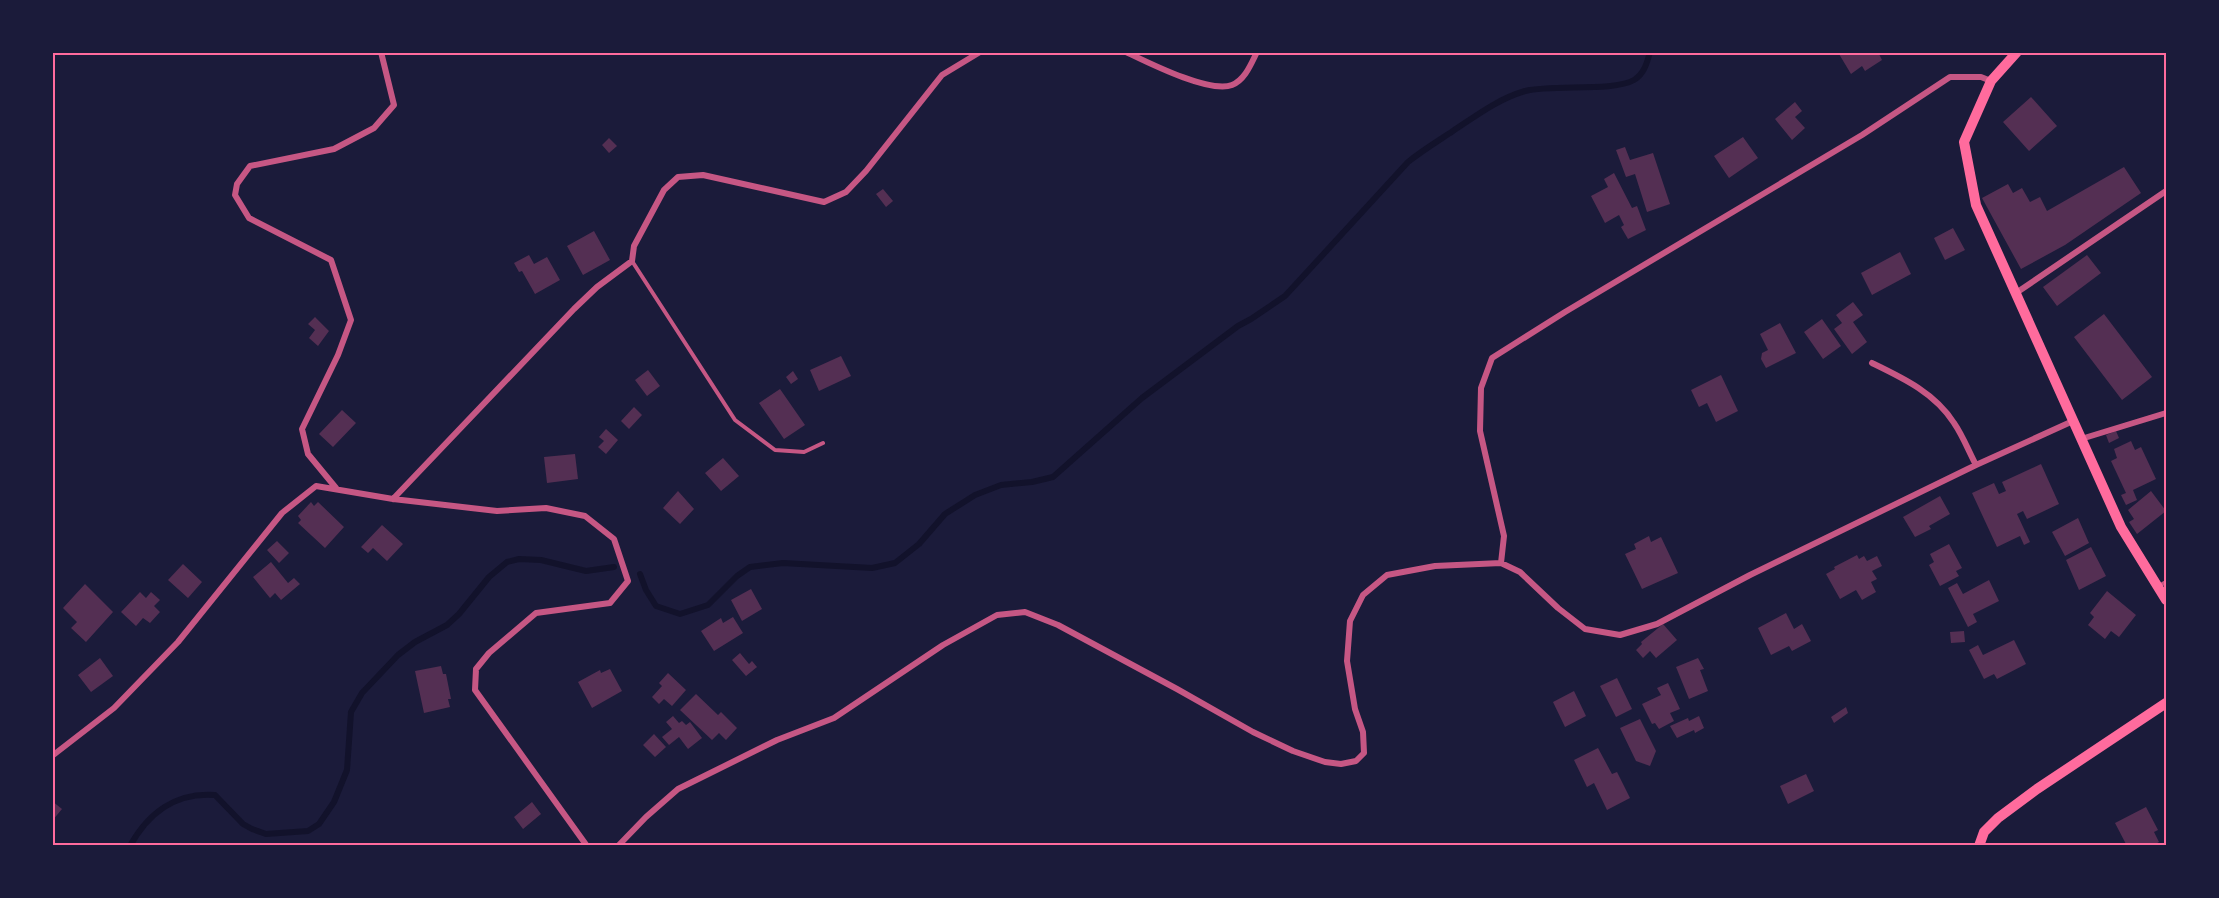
<svg xmlns="http://www.w3.org/2000/svg" width="2219" height="898" font-family="Rubik,sans-serif">
<style>
.lines{fill:none;stroke-linecap:round;stroke-linejoin:round}
.stream{stroke:#12122b;stroke-width:6}
.building{fill:#542f53}
.service{stroke:#c65784;stroke-width:4}
.minor{stroke:#c65784;stroke-width:6}
.secondary{stroke:#ff6b9d;stroke-width:10}
.neatline{fill:none;stroke:#ff6b9d;stroke-width:2}
</style>
<rect width="100%" height="100%" fill="#1b1b3a"/>
<g class="lines">
<path class="stream" d="M640 574 646 590 656 606 680 614 708 605 737 576 750 567 783 563 872 568 895 563 919 544 945 514 975 495 1001 485 1032 482 1053 477 1142 398 1238 326 1251 319 1285 296 1408 162C1423 150 1438 141 1453 131 1477 115 1498 99 1525 91 1554 84 1613 92 1634 80 1644 74 1647 63 1650 52
M130 846C148 813 176 792 215 795L243 824 252 829 266 834 308 831 319 824 334 802 347 770 351 712 362 693 398 655 415 642 447 625 459 614 489 577 507 562 519 559 541 560 586 571 614 567"/>
</g>
<path class="building" d="M1842 52H1878L1882 60 1865 71 1862 66 1851 74 1839 54Z
M2031 97 2057 126 2029 151 2003 122Z
M1795 102 1802 111 1795 117 1805 128 1792 140 1775 119Z
M1743 137 1758 158 1729 178 1714 156Z
M609 138 617 146 609 153 602 145Z
M1625 147 1630 160 1653 153 1670 204 1647 212 1635 174 1626 177 1616 150Z
M2124 167 2141 193 2065 245 2021 269 1982 198 2008 184 2013 193 2022 188 2030 202 2040 197 2047 211Z
M1614 173 1632 208 1637 206 1646 230 1628 239 1621 227 1624 225 1619 215 1605 223 1591 196 1608 187 1604 179Z
M883 189 893 201 886 207 876 194Z
M1953 228 1965 250 1945 260 1934 238Z
M594 231 610 260 583 275 567 246Z
M1900 252 1911 274 1872 295 1861 273Z
M529 255 534 264 547 257 560 280 535 294 522 271 519 272 514 263Z
M2087 255 2101 273 2057 306 2043 287Z
M1853 302 1863 315 1853 322 1867 342 1852 354 1834 329 1842 323 1836 315Z
M2104 314 2152 377 2122 400 2074 337Z
M315 317 329 331 318 346 309 338 315 330 308 324Z
M1822 319 1841 346 1823 359 1804 332Z
M1780 323 1796 353 1766 368 1761 359 1762 353 1768 350 1760 334Z
M841 356 851 376 819 391 810 370Z
M648 370 660 386 647 396 635 380Z
M793 371 798 379 791 384 786 377Z
M1721 375 1738 411 1716 422 1707 403 1699 407 1691 390Z
M780 389 805 425 784 439 759 403Z
M634 407 642 415 629 429 621 421Z
M342 410 356 423 333 447 319 434Z
M606 429 618 440 606 454 598 447 604 441 599 437Z
M2116 431 2119 438 2109 443 2106 435Z
M2131 441 2135 450 2141 447 2156 479 2133 490 2137 500 2126 505 2121 495 2126 493 2111 461 2117 458 2114 449Z
M575 454 578 479 547 483 544 457Z
M723 458 739 476 721 491 705 473Z
M2041 464 2059 504 2027 519 2023 511 2017 514 2030 542 2024 545 2020 536 1997 547 1972 493 1994 483 1999 494 2006 491 2002 482Z
M678 491 694 509 680 524 663 508Z
M2151 491 2166 511 2137 534 2129 522 2134 519 2128 510Z
M1940 496 1950 514 1929 526 1931 529 1915 537 1903 517Z
M311 502 314 506 318 502 344 527 325 548 298 523 301 520 298 516Z
M2078 518 2089 543 2065 556 2052 532Z
M382 525 403 544 387 561 373 548 368 553 361 547Z
M1649 536 1651 542 1661 537 1678 573 1642 589 1625 554 1636 549 1634 544Z
M277 541 289 553 279 563 267 550Z
M1949 544 1962 568 1956 571 1959 576 1940 586 1929 565 1934 562 1930 554Z
M2091 547 2106 576 2079 590 2066 560Z
M1857 555 1859 559 1864 556 1867 561 1877 556 1882 566 1872 571 1877 579 1871 582 1876 592 1862 600 1856 590 1840 599 1826 574 1835 569 1834 567Z
M271 562 288 583 294 578 300 584 281 600 275 593 270 598 253 577Z
M183 564 202 582 188 598 168 580Z
M1989 580 1999 601 1973 614 1977 622 1968 627 1948 588 1957 583 1963 594Z
M85 584 113 612 86 642 71 628 77 622 63 608Z
M751 589 762 609 742 621 731 600Z
M2107 591 2136 615 2119 637 2111 631 2105 639 2088 625 2094 617 2090 613Z
M140 592 146 598 151 592 160 600 154 606 160 612 150 623 143 618 136 626 121 612Z
M1786 613 1794 629 1802 624 1811 641 1792 651 1789 646 1771 655 1758 628Z
M733 617 743 633 714 651 701 631 721 618 723 623Z
M1663 624 1677 640 1656 658 1650 651 1643 658 1636 650 1642 644 1641 642Z
M1964 631 1965 642 1951 643 1950 632Z
M2014 640 2026 664 1997 679 1994 674 1984 679 1969 650 1978 645 1983 655Z
M740 653 749 664 752 661 757 667 746 676 732 660Z
M100 658 113 676 91 692 78 675Z
M1698 658 1704 669 1700 670 1708 691 1689 699 1676 667Z
M441 666 443 674H446L451 699H448L450 707 424 713 415 671Z
M610 669 622 691 592 708 578 682 600 670 601 673Z
M668 673 686 690 672 706 664 699 659 704 652 697 662 686 659 683Z
M1617 678 1632 709 1616 717 1600 686Z
M1668 683 1680 709 1670 713 1674 721 1659 729 1655 723 1652 724 1642 704 1661 695 1657 688Z
M1574 691 1586 716 1565 727 1553 702Z
M696 694 718 715 721 712 737 728 726 740 719 733 712 740 680 710Z
M1846 707 1848 713 1834 723 1831 717Z
M673 716 679 723 682 721 686 725 690 722 702 738 688 749 679 737 669 745 662 737 672 729 666 722Z
M1699 716 1704 728 1695 733 1694 730 1677 738 1670 726 1688 718 1689 721Z
M1640 719 1656 751 1650 766 1636 761 1620 728Z
M654 734 666 747 655 757 643 745Z
M1598 748 1612 774 1617 772 1630 798 1607 810 1594 783 1587 787 1574 760Z
M1806 774 1814 791 1788 804 1780 786Z
M52 801 62 809 52 821Z
M532 802 541 814 523 829 514 817Z
M2146 807 2158 830 2154 832 2159 842 2152 846H2127L2115 823Z"/>
<g class="lines">
<path class="service" d="M632 261 735 420 775 450 804 452 823 443
M2159 586 2166 582"/>
<path class="minor" d="M1126 52C1147 62 1210 94 1232 85 1245 80 1251 64 1257 52
M2016 293 2166 191
M1872 363C1903 378 1935 393 1954 423 1963 436 1969 452 1976 465
M2081 439 2166 413
M336 488 308 454 302 429 338 355 351 320 331 260 249 218 235 195 237 184 250 166 334 149 374 128 394 105 381 52
M393 499 574 309 597 287 632 261 634 246 664 190 678 177 703 175 824 202 846 192 866 171 942 75 980 52
M1501 563 1504 536 1480 431 1481 388 1492 358 1565 312 1862 135 1950 77H1981L1991 81
M52 756 114 708 178 642 282 513 316 486 393 499 497 511 546 508 585 516 614 539 628 581 610 603 536 613 489 653 476 669 475 690 587 846
M618 846 646 817 678 789 777 740 834 718 943 645 997 615 1025 612 1058 625 1177 689 1253 732 1293 751 1325 762 1341 764 1356 761 1364 753 1363 732 1355 709 1347 661 1350 621 1363 595 1387 575 1435 566 1501 563 1520 572 1558 608 1585 629 1620 635 1657 624 1750 575 1976 465 2073 421"/>
<path class="secondary" d="M2017 52 1991 81 1964 142 1976 205 2121 527 2166 600
M1979 846 1984 832 1998 818 2037 789 2166 703"/>
</g>
<rect width="2219" height="898" fill="none" stroke="#1b1b3a" stroke-width="108"/>
<rect x="54" y="54" width="2111" height="790" class="neatline"/>
</svg>
